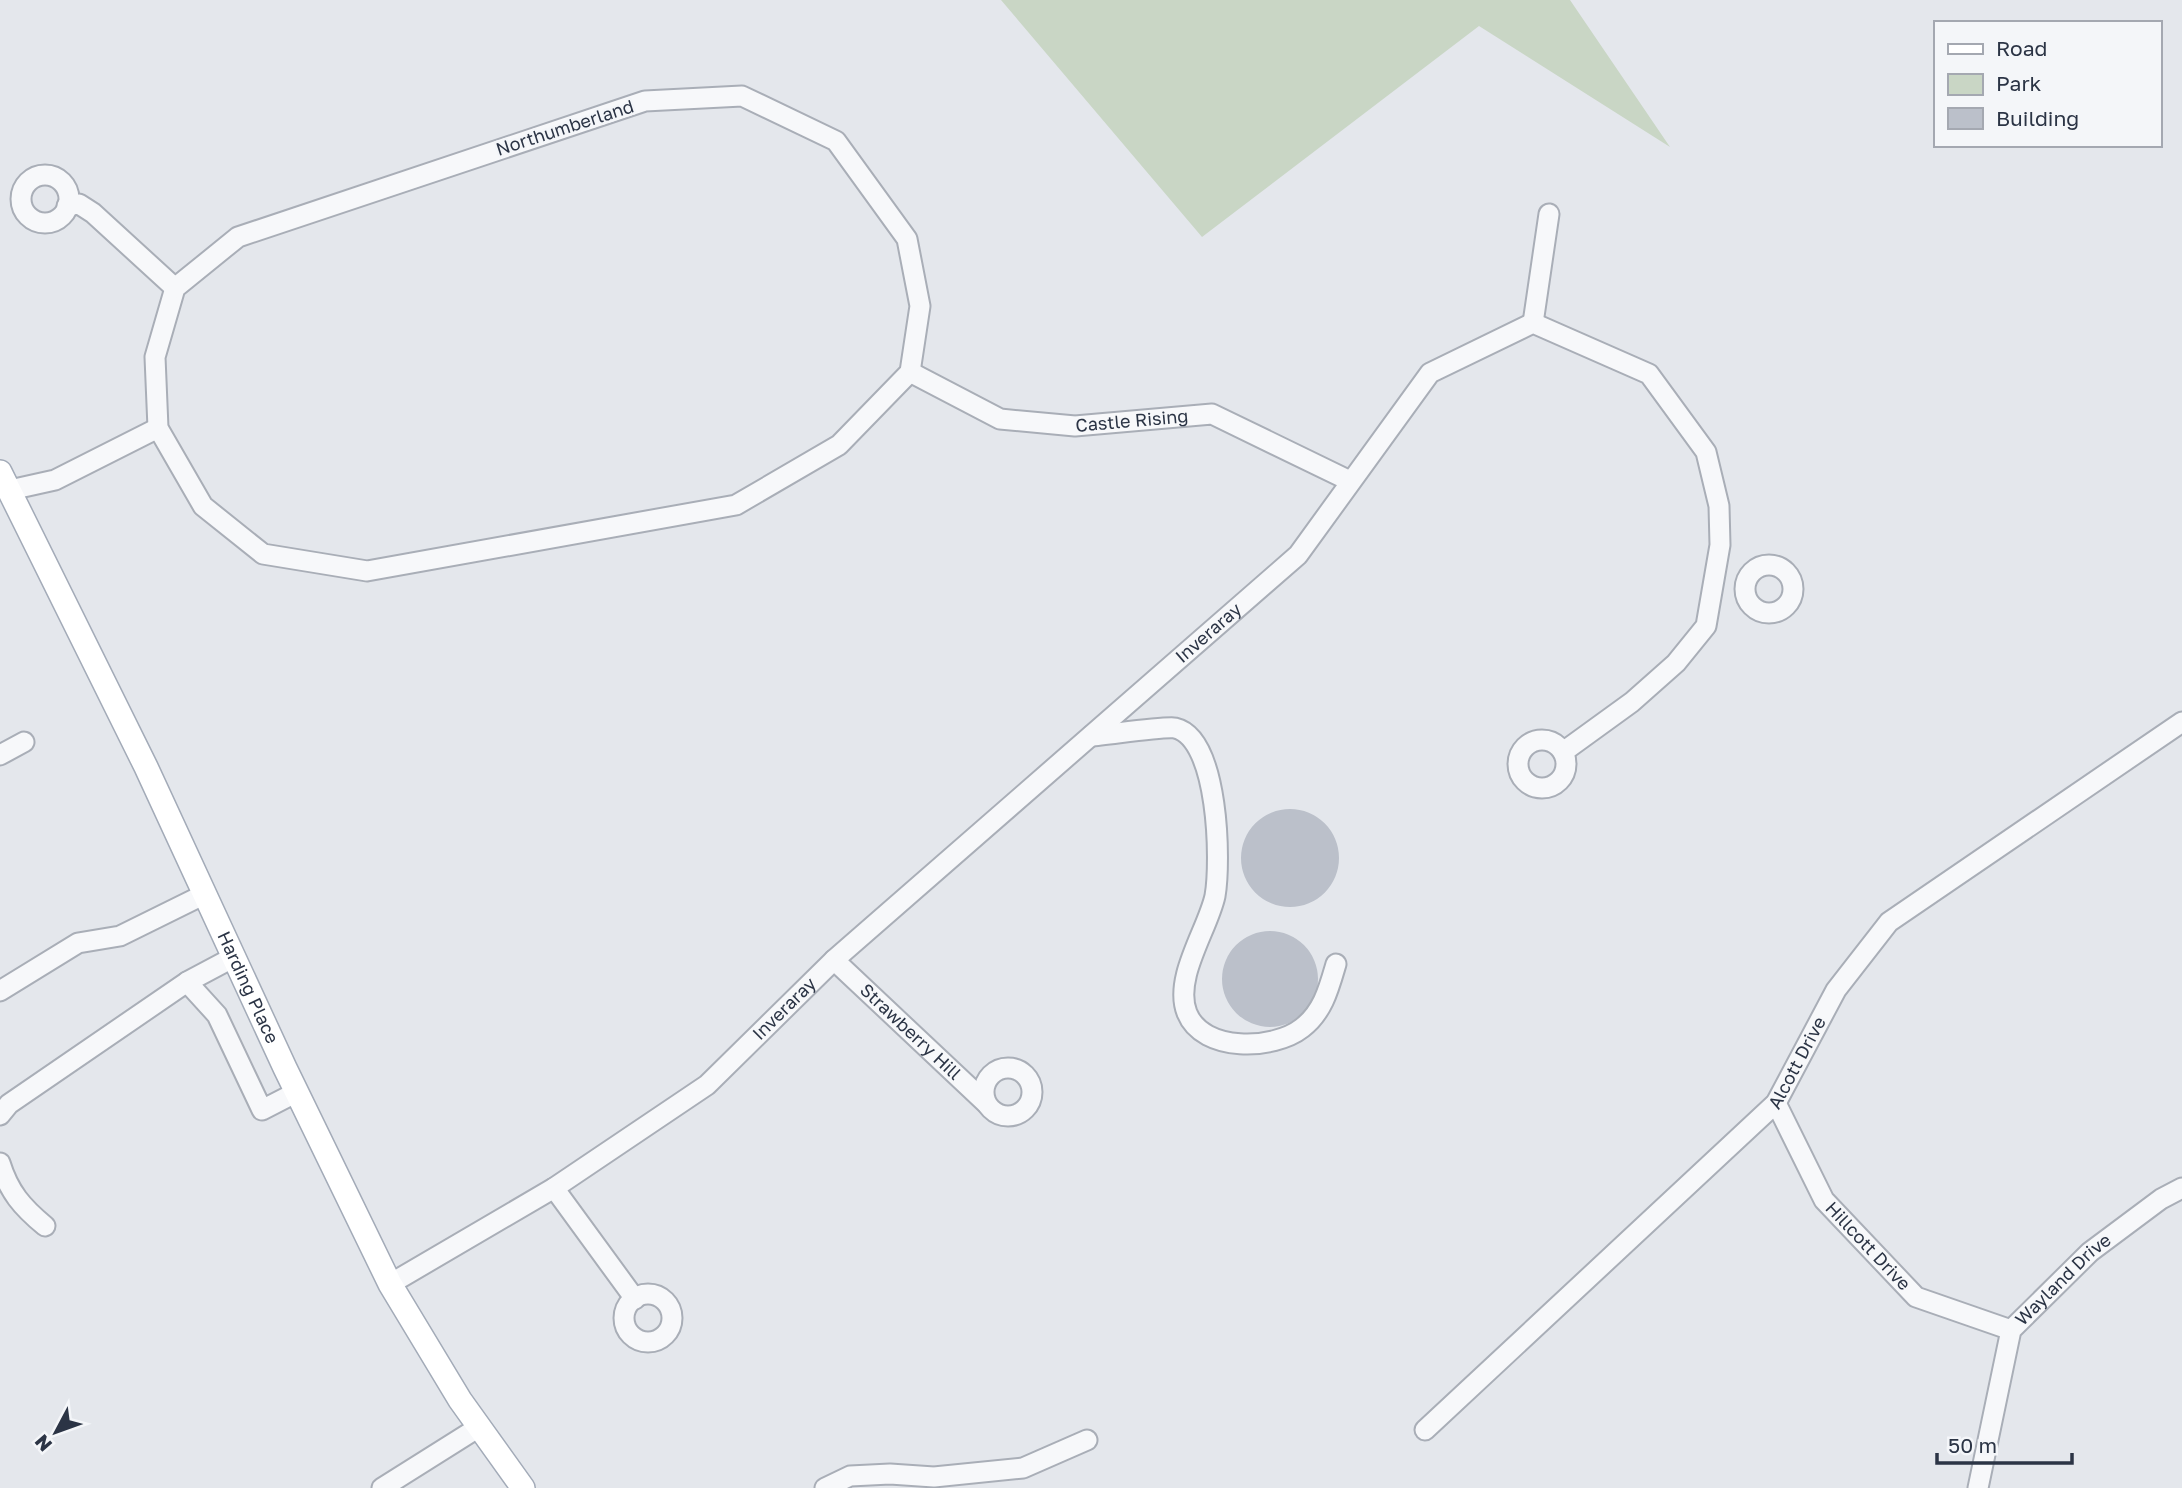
<svg xmlns="http://www.w3.org/2000/svg" width="2182" height="1488" font-family="'Golos Text',sans-serif">
<style>
.green{fill:#c9d6c5}
.building{fill:#bbc0ca}
.lines{fill:none;stroke-linecap:round;stroke-linejoin:round}
.minor-casing{stroke:#a9aeb7;stroke-width:23}
.major-casing{stroke:#a3abb8;stroke-width:26}
.minor{stroke:#f7f8fa;stroke-width:19}
.major{stroke:#fff;stroke-width:23}
.labels{text-anchor:middle;stroke-width:5;stroke-linejoin:round;paint-order:stroke}
.street-label{font-size:18px;fill:#2b3445;stroke:#f4f6f9}
</style>
<rect width="100%" height="100%" fill="#e4e7ec"/>
<path class="green" d="M1001 0H1570L1670 147 1479 26 1202 237Z"/>
<path class="building" d="M1241 858a49 49 0 1 1 98 0a49 49 0 1 1-98 0Z
M1222 979a48 48 0 1 1 96 0a48 48 0 1 1-96 0Z"/>
<g class="lines">
<g class="minor-casing">
<g id="minor">
<path d="M742 96 836 141 907 239 920 306 910 372 839 445 736 505 367 571 263 554 203 506 158 428 155 357 175 288 238 237 645 101Z"/>
<circle cx="45" cy="199" r="24"/>
<path d="M67 206 79 204 93 213 175 288"/>
<path d="M1533 323 1549 214"/>
<path id="s1" d="M910 372 1000 419 1075 426 1212 414 1350 481"/>
<path d="M10 490 55 480 158 428"/>
<circle cx="1769" cy="589" r="24"/>
<path d="M1091 736C1107 735 1164 726 1175 728 1219 738 1221 862 1215 896 1208 929 1173 978 1187 1013 1203 1053 1274 1050 1302 1028 1323 1012 1329 988 1336 964"/>
<circle cx="1542" cy="764" r="24"/>
<path d="M0 755 24 742"/>
<path id="s2" d="M834 960 986 1103"/>
<path d="M187 982 217 1015 262 1110 297 1092"/>
<path d="M0 991 78 943 120 936 205 894"/>
<circle cx="1008" cy="1092" r="24"/>
<path id="s3" d="M1776 1103 1824 1200 1916 1297 2011 1330"/>
<path d="M0 1115 9 1104 187 982 234 957"/>
<path d="M0 1163C9 1192 22 1207 45 1226"/>
<path d="M554 1188 635 1299"/>
<path id="s4" d="M390 1284 554 1188 707 1085 834 960 1298 555 1430 373 1533 323 1649 374 1706 452 1719 506 1720 545 1706 626 1676 663 1632 702 1563 752"/>
<circle cx="648" cy="1318" r="24"/>
<path id="s5" d="M1425 1430 1776 1103 1836 990 1889 922 2182 722"/>
<path d="M382 1488 479 1427"/>
<path d="M825 1488 850 1476 890 1474 934 1477 1023 1468 1087 1440"/>
<path id="s6" d="M1978 1488 2011 1330 2090 1252 2161 1199 2182 1188"/>
</g>
</g>
<g class="major-casing">
<g id="major">
<path id="s7" d="M0 472 146 767 285 1068 390 1284 460 1400 523 1488"/>
</g>
</g>
<use href="#minor" class="minor"/>
<use href="#major" class="major"/>
</g>
<g class="labels">
<g class="street-label">
<text transform="translate(565 128) rotate(-18)" y="6">Northumberland</text>
<text dy="6" stroke="none"><textPath href="#s1" startOffset="234">Castle Rising</textPath></text>
<text dy="6" stroke="none"><textPath href="#s4" startOffset="1050">Inveraray</textPath></text>
<text dy="6" stroke="none"><textPath href="#s7" startOffset="572">Harding Place</textPath></text>
<text dy="6" stroke="none"><textPath href="#s4" startOffset="483">Inveraray</textPath></text>
<text dy="6" stroke="none"><textPath href="#s2" startOffset="105">Strawberry Hill</textPath></text>
<text dy="6" stroke="none"><textPath href="#s5" startOffset="525">Alcott Drive</textPath></text>
<text dy="6" stroke="none"><textPath href="#s3" startOffset="172">Hillcott Drive</textPath></text>
<text dy="6" stroke="none"><textPath href="#s6" startOffset="234">Wayland Drive</textPath></text>
</g>
</g>
<rect x="1934" y="21" width="228" height="126" fill="#f4f6f9" stroke="#a4a8b1" stroke-width="2"/>
<rect x="1948" y="44" width="35" height="10" fill="#ffffff" stroke="#a4a8b1" stroke-width="2"/>
<text x="1996" y="56" font-size="21" fill="#2b3445">Road</text>
<rect x="1948" y="74" width="35" height="21" fill="#c9d6c5" stroke="#a4a8b1" stroke-width="2"/>
<text x="1996" y="91" font-size="21" fill="#2b3445">Park</text>
<rect x="1948" y="108" width="35" height="21" fill="#bbc0ca" stroke="#a4a8b1" stroke-width="2"/>
<text x="1996" y="126" font-size="21" fill="#2b3445">Building</text>
<g transform="translate(56 1432) rotate(229)" stroke="#f4f6f9" stroke-width="5" paint-order="stroke">
<path d="M0-5L12 26L0 18L-12 26Z" fill="#2b3445"/>
<text y="-10" font-size="19" font-weight="bold" text-anchor="middle" fill="#2b3445">N</text>
</g>
<path d="M1937 1453v10h135v-10" fill="none" stroke="#2b3445" stroke-width="3.5"/>
<text x="1948" y="1453" font-size="21" fill="#2b3445" stroke="#f4f6f9" stroke-width="5" paint-order="stroke">50 m</text>
</svg>
